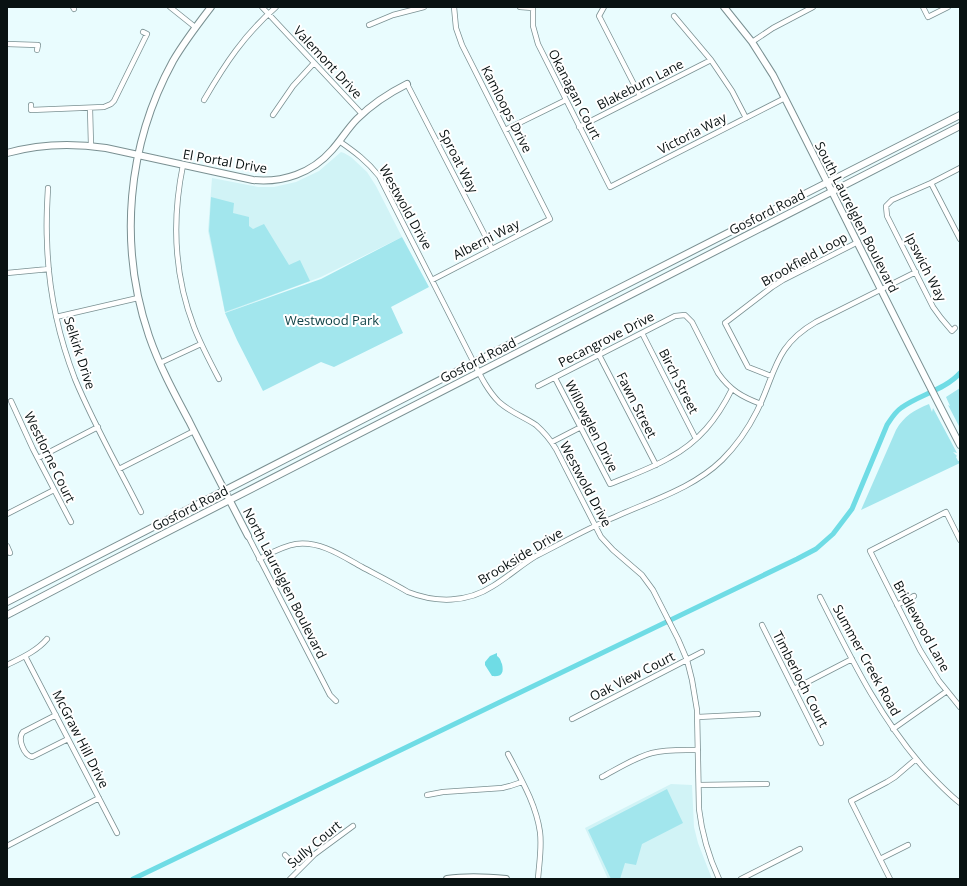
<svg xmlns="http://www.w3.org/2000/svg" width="967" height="886" font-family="'Open Sans',sans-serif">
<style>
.built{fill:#d1f3f6}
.green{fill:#a2e6ed}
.water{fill:#6fdce5}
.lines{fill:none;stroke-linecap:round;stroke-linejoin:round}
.canal{stroke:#6fdce5;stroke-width:5}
.street-casing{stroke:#7a9092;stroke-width:6}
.secondary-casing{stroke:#7a9092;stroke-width:8}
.street{stroke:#fff;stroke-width:4.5}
.secondary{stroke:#fff;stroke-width:6}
.labels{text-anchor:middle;stroke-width:4;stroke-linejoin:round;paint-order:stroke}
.street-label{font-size:13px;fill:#091212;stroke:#fff}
.park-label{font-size:13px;fill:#104347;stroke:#fff}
</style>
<rect width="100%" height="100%" fill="#e9fcfe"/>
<path class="built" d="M341 152 344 153 351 157 367 172 376 186 402 237 321 277 225 313 208 231 212 178 258 187H274L296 182 319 171Z
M671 784 692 785 694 827 698 843 712 879H608L585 828Z"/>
<path class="green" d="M211 197 234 203 233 213 249 217V226L253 229 264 224 289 265 300 260 310 281 225 312 209 231Z
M402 237 429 287 391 307 403 333 334 367 321 362 263 391 237 340 225 313 321 279Z
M960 388V428L948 405 950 406 946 397Z
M929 404 932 412 933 408 957 453 953 452 957 456 956 457 958 461H959L960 463 861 510 896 430C904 416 914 410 929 404Z
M667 789 683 823 642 844 636 865 625 863 620 879H611L588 830Z"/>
<path class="water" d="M497 653V656C501 659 500 660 502 664 504 673 502 677 492 676L485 665V662L490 656Z"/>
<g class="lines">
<path class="canal" d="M133 879 797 559 816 549 833 534 852 509 887 425C891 419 895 412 901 408 918 395 945 390 960 373"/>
<g class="street-casing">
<path id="street" d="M73 7 74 9
M170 7 195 27
M262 7 362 114
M520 7 533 8
M533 7V26L538 44 610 187 785 98
M604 7 599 16 640 96
M923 7 928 17 948 7
M674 16 711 60 732 91 746 118
M369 25 393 15 424 7
M752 42 773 28 813 7
M7 44 38 45 37 50
M407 84 492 249
M204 100C225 64 244 35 276 7
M31 105V110L104 107 111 104 114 101 147 34 143 32
M90 108 91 146
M273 115 293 86 314 63
M579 127 711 60
M505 130 566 100
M339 141C355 152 367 161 379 176L474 363C481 377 488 391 499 402 510 412 524 417 536 425 544 432 550 439 556 449L601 537 613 550 642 575 653 590 678 639 687 660 692 680 697 710 699 809C702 835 708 855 719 879
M183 165C172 219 174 275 194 327 201 345 210 362 219 379
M931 183 960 239
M48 188C47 205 46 223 47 240 48 287 58 335 75 379 94 425 119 468 141 512
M7 273 49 269
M432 280 550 219 462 45 456 28 454 7
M56 317 138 298
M955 328 952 331 941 318 933 307 887 216 886 206 892 200 931 183 960 168
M642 333 696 439
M599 355 656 465
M160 363 201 344
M771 376 748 367 725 323 772 287 783 280 858 242
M555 378 610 484C629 476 650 469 669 458 699 442 717 419 732 389
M538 386 675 316 685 315 692 322 718 373C730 390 742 397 761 404
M11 401 33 449 71 522
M552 442 581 427
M38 458 98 427
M119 469 194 431
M7 514 54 490
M248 536 330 695 336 701
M960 540 946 512 870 551 920 650 939 681 960 707
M7 546 10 553
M259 559C271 553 283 546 296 544 321 541 342 556 362 567 377 575 393 583 408 592 436 603 467 603 493 586 508 577 521 565 536 556 562 543 588 528 615 517 652 500 692 489 722 460 736 446 748 429 757 411 776 373 774 346 816 322L916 272
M820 597C851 658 878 715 923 767 934 779 946 792 960 803
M897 605 914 596
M762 625 821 743
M25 656 117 833
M7 665C21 658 37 651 47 639
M794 689 852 659
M56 715 23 732C17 739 24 755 32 757L68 739
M698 717 758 714
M572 719 702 652
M893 729 947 691
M508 754C521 779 536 804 540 832 542 848 539 864 538 879
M602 777C617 769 636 757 652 753 667 749 683 750 698 750
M699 785 767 784
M427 795 443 792 502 788 510 786 522 782
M7 846 99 798
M285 855 299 869
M880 859 908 845
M290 879 315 854 353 826
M741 879 800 849
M890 879 851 801 887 782 895 777 916 759"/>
</g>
<g class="secondary-casing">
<path id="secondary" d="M211 7C198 24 184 42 173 61 127 145 118 245 149 336 159 365 174 393 189 421 208 459 228 497 248 536
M724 7 752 42 773 75C836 198 896 322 960 445
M7 153C39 144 73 143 106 148L253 180C283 183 312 173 332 150 341 140 348 128 357 119 372 104 389 93 407 84
M7 602 592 302 960 115
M7 615 91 571 960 126
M447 879C467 876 486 877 506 879"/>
</g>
<use href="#street" class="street"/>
<use href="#secondary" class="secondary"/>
</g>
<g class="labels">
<g class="street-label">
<text transform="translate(328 62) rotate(47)" y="5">Valemont Drive</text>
<text transform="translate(640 84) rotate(-27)" y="5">Blakeburn Lane</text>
<text transform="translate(575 94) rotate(63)" y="5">Okanagan Court</text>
<text transform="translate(507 109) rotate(63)" y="5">Kamloops Drive</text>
<text transform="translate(692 133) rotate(-27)" y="5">Victoria Way</text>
<text transform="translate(225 161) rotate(10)" y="5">El Portal Drive</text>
<text transform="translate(459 161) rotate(63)" y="5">Sproat Way</text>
<text transform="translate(406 207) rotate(61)" y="5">Westwold Drive</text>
<text transform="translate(767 212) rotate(-27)" y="5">Gosford Road</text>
<text transform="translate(857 217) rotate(63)" y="5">South Laurelglen Boulevard</text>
<text transform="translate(486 239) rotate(-27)" y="5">Alberni Way</text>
<text transform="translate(804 259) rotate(-29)" y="5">Brookfield Loop</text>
<text transform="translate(926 267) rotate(63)" y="5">Ipswich Way</text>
<text transform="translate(606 339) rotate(-27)" y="5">Pecangrove Drive</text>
<text transform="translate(80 353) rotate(72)" y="5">Selkirk Drive</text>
<text transform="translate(478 360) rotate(-27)" y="5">Gosford Road</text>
<text transform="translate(679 381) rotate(63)" y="5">Birch Street</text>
<text transform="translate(637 405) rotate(63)" y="5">Fawn Street</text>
<text transform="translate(592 426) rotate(63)" y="5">Willowglen Drive</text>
<text transform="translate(50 457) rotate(64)" y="5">Westlorne Court</text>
<text transform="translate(586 484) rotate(62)" y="5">Westwold Drive</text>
<text transform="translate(190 508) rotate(-27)" y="5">Gosford Road</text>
<text transform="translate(520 556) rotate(-31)" y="5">Brookside Drive</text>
<text transform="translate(285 583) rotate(63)" y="5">North Laurelglen Boulevard</text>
<text transform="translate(922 626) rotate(61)" y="5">Bridlewood Lane</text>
<text transform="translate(867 660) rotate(61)" y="5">Summer Creek Road</text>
<text transform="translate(632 676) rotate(-27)" y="5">Oak View Court</text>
<text transform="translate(801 679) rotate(63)" y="5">Timberloch Court</text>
<text transform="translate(81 739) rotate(63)" y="5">McGraw Hill Drive</text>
<text transform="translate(314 844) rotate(-40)" y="5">Sully Court</text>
</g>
<g class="park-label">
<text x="332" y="325">Westwood Park</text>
</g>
</g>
<rect width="967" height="886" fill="none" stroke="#091212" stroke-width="16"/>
</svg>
